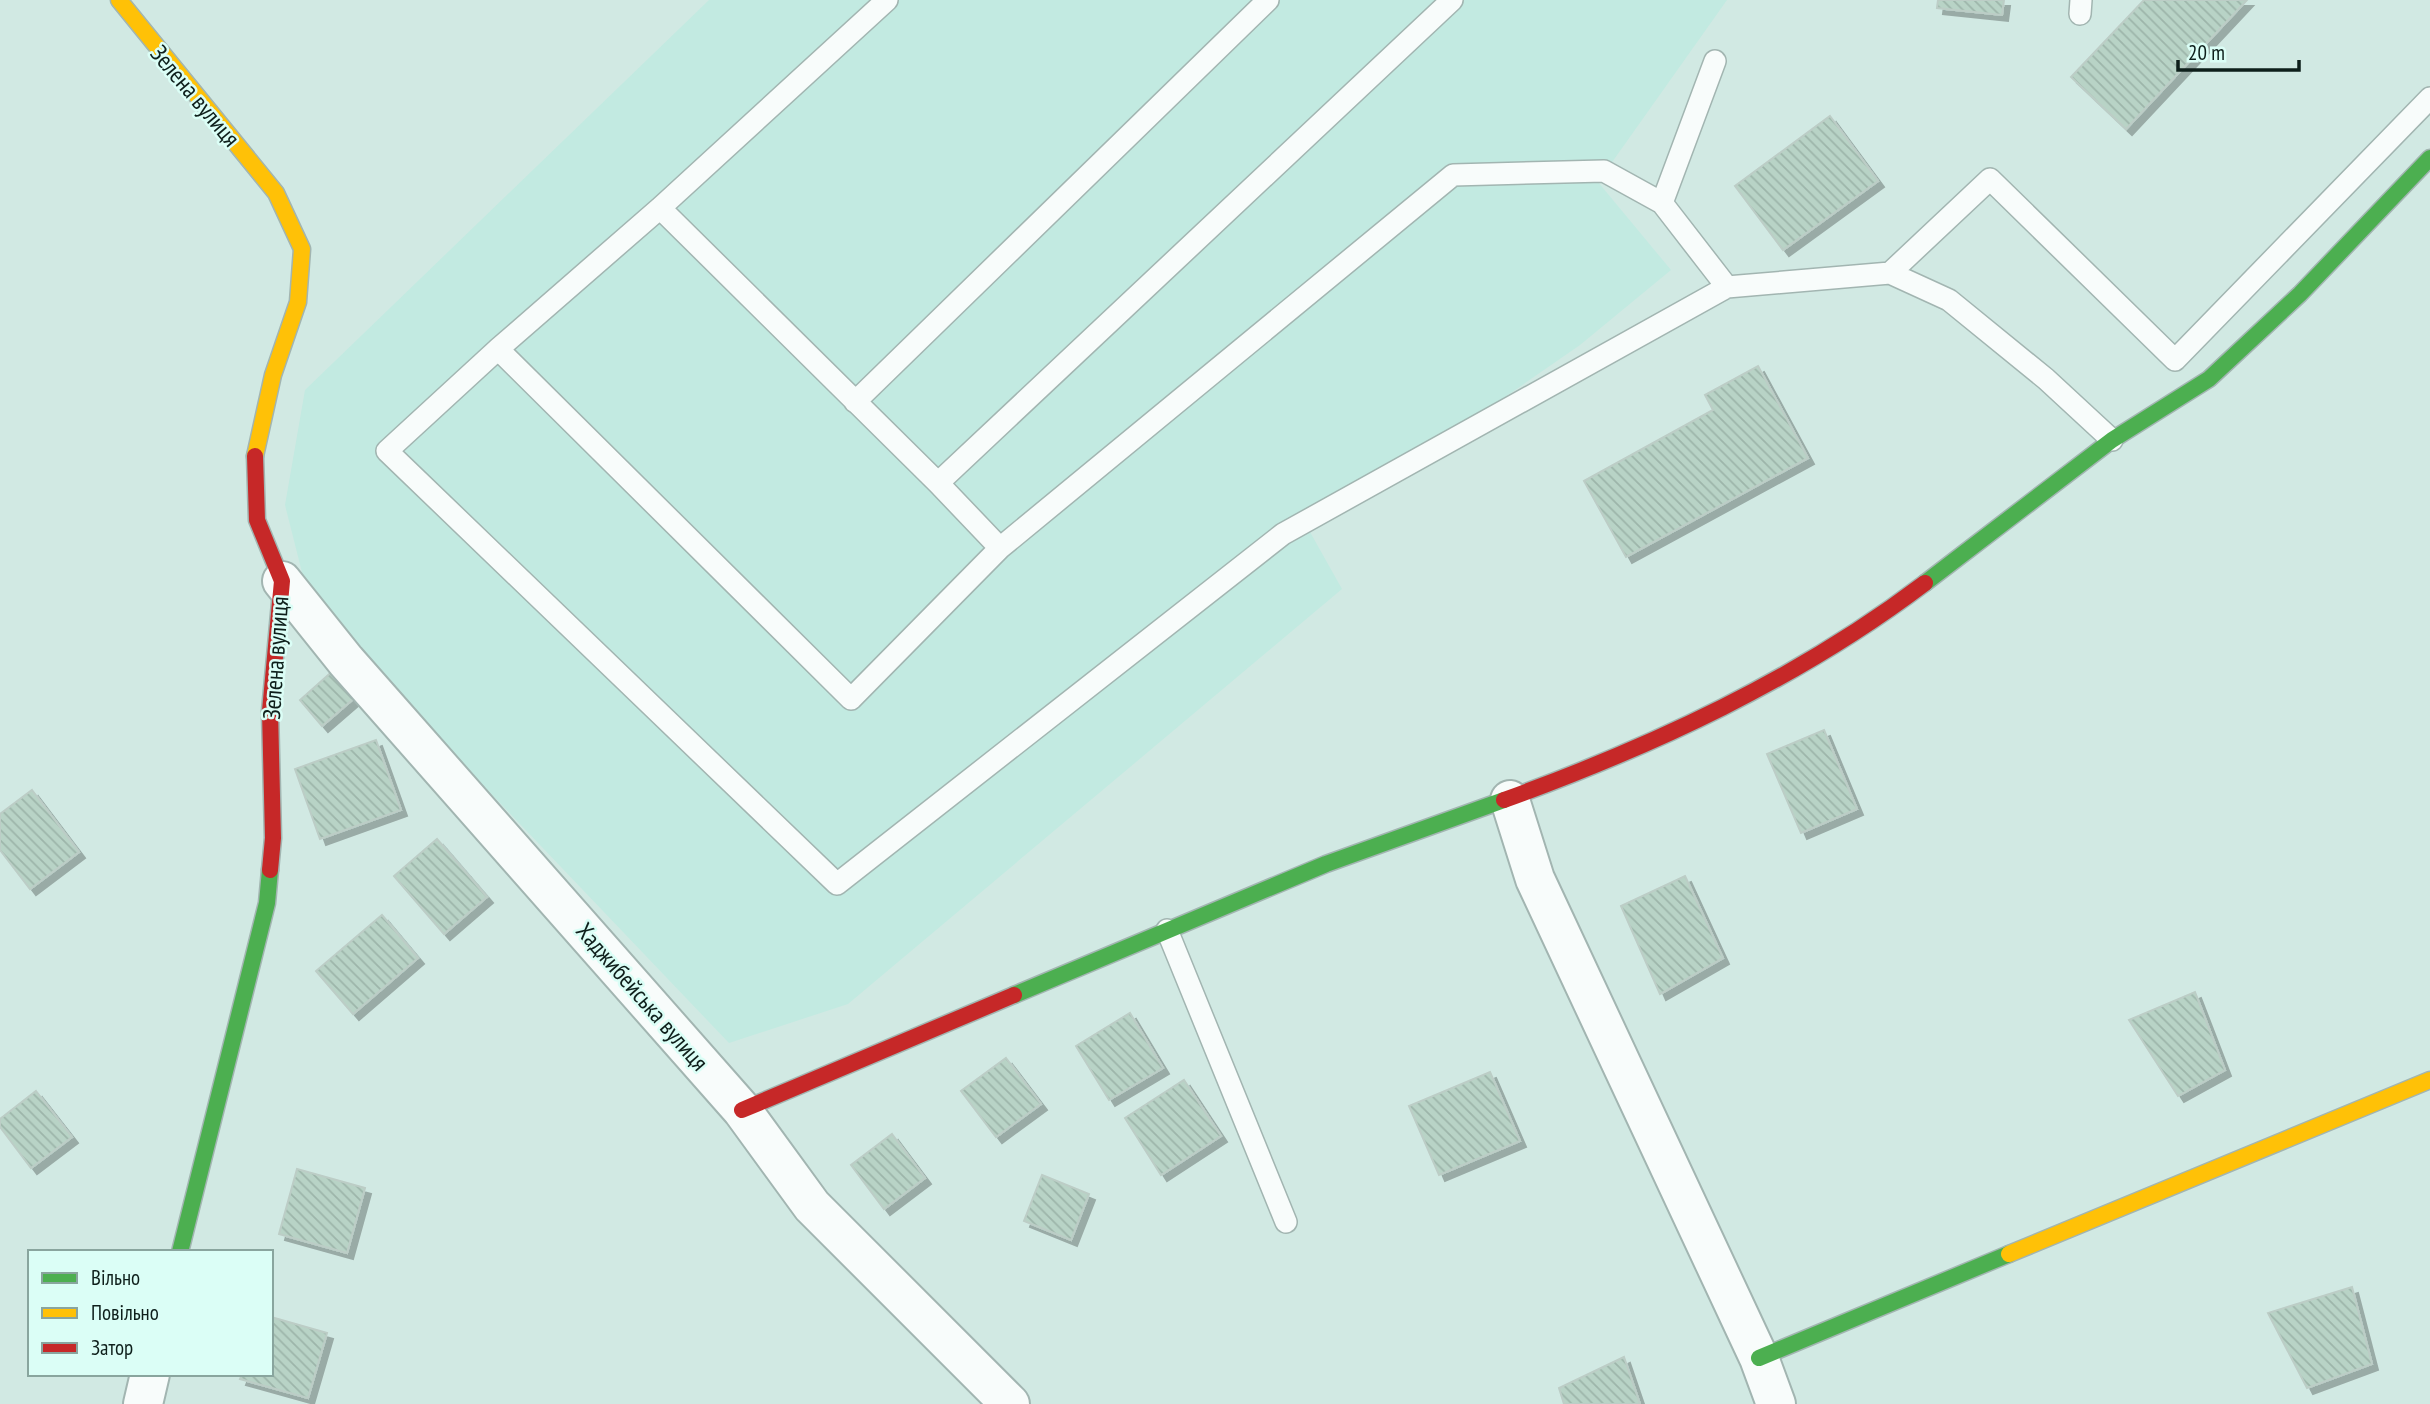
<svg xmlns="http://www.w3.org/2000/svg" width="2430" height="1404" font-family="'PT Sans Narrow',sans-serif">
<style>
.built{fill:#c2eae1}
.building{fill:url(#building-back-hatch);stroke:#bccdc6;stroke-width:2;filter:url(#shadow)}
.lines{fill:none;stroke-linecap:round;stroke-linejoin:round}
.lane-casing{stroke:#a2b5b1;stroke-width:24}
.street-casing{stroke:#a2b5b1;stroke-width:42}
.fast-casing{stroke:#a2b5b1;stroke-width:19}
.slow-casing{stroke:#a2b5b1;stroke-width:19}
.jam-casing{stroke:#a2b5b1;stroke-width:19}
.lane{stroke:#f8fcfb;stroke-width:21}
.street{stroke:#f8fcfb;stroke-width:38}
.fast{stroke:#4caf50;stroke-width:16}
.slow{stroke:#ffc107;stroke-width:16}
.jam{stroke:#c62828;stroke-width:16}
.labels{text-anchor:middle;stroke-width:5;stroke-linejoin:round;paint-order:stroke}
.street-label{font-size:24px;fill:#0e1f1b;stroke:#dbfef6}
</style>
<defs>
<pattern id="building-back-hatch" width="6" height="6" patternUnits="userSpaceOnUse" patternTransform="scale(1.75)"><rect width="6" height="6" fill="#b8d3c6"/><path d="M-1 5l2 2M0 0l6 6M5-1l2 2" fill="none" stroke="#9db5aa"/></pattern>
<filter id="shadow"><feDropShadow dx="6" dy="6" stdDeviation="0" flood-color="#0004"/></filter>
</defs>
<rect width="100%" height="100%" fill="#d1e9e3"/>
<path class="built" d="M709 0H1727L1598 182 1671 270 1580 345 1310 532 1342 589 848 1004 729 1043 310 604 285 505 305 390Z"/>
<path class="building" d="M1938 0H2004L2002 15 1937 8Z
M2144 0H2247L2126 129 2071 77Z
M1830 116 1878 181 1783 250 1735 186Z
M1758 366 1808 458 1626 557 1584 481 1713 410 1705 395Z
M335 669 358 695 322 726 300 700Z
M1824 730 1857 809 1801 833 1767 754Z
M376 740 401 810 320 839 295 769Z
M32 790 79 852 30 889 0 850V814Z
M437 839 487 897 444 934 394 876Z
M1685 876 1723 958 1660 994 1621 906Z
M382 915 418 958 353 1014 316 971Z
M2195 992 2225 1070 2178 1096 2129 1020Z
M1130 1013 1163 1068 1109 1100 1076 1046Z
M1006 1058 1041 1104 996 1137 961 1091Z
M1490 1072 1520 1141 1439 1175 1409 1106Z
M1184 1080 1221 1136 1161 1175 1125 1118Z
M36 1091 72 1137 31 1168 0 1127V1119Z
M892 1134 925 1178 884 1209 851 1165Z
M297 1169 365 1188 347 1253 279 1234Z
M1042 1175 1089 1194 1071 1240 1024 1221Z
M2352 1287 2372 1364 2307 1388 2268 1313Z
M271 1317 327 1333 308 1398 240 1379 242 1374H271Z
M1624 1357 1640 1404H1564L1559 1388Z"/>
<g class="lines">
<g class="lane-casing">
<path id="lane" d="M887 0 660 208 938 483 1452 0
M2080 14 2081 0
M1662 203 1715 61
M660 208 498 349 387 451 837 884 1283 534 1727 287 1662 203 1604 171 1453 175 1000 548 938 483
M1890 273 1949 300 2046 379 2112 440
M1727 287 1890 273 1990 179 2175 360 2430 98
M498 349 851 699 1000 548
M855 402 1268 0
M1167 930 1286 1222"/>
</g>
<g class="street-casing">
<path id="street" d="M282 581 346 661 742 1110 812 1206 1010 1404
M1510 800 1535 879 1759 1358 1776 1404
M143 1404 150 1374"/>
</g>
<g class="fast-casing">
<path id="fast" d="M1925 583 2112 440 2209 379 2300 294 2430 158
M1014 995 1326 864 1504 800
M180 1252 267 903 270 870
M1759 1358 2009 1254"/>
</g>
<g class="slow-casing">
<path id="slow" d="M119 0 276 193 302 249 298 302 273 375 255 456
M2009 1254 2430 1080"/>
</g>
<g class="jam-casing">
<path id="jam" d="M255 456 257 520 282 581 270 711 273 838 270 870
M1504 800C1653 746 1798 679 1925 583
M742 1110 1014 995"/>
</g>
<use href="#lane" class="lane"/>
<use href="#street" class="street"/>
<use href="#fast" class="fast"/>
<use href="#slow" class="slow"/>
<use href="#jam" class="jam"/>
</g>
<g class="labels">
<g class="street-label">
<text transform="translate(195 96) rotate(50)" y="8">Зелена вулиця</text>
<text transform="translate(276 658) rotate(-86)" y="8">Зелена вулиця</text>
<text transform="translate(642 997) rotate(49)" y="8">Хаджибейська вулиця</text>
</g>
</g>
<rect x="28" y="1250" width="245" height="126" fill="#dbfef6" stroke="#89a59e" stroke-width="2"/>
<rect x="42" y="1273" width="35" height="10" fill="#4caf50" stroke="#89a59e" stroke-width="2"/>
<text x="91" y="1285" font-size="21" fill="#0e1f1b">Вільно</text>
<rect x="42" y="1308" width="35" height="10" fill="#ffc107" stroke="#89a59e" stroke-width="2"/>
<text x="91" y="1320" font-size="21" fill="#0e1f1b">Повільно</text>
<rect x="42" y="1343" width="35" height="10" fill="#c62828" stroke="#89a59e" stroke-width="2"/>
<text x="91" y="1355" font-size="21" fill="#0e1f1b">Затор</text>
<path d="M2178 60v10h121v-10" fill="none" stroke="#0e1f1b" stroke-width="3.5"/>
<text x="2188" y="60" font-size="21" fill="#0e1f1b" stroke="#dbfef6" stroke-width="5" paint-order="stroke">20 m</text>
</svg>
